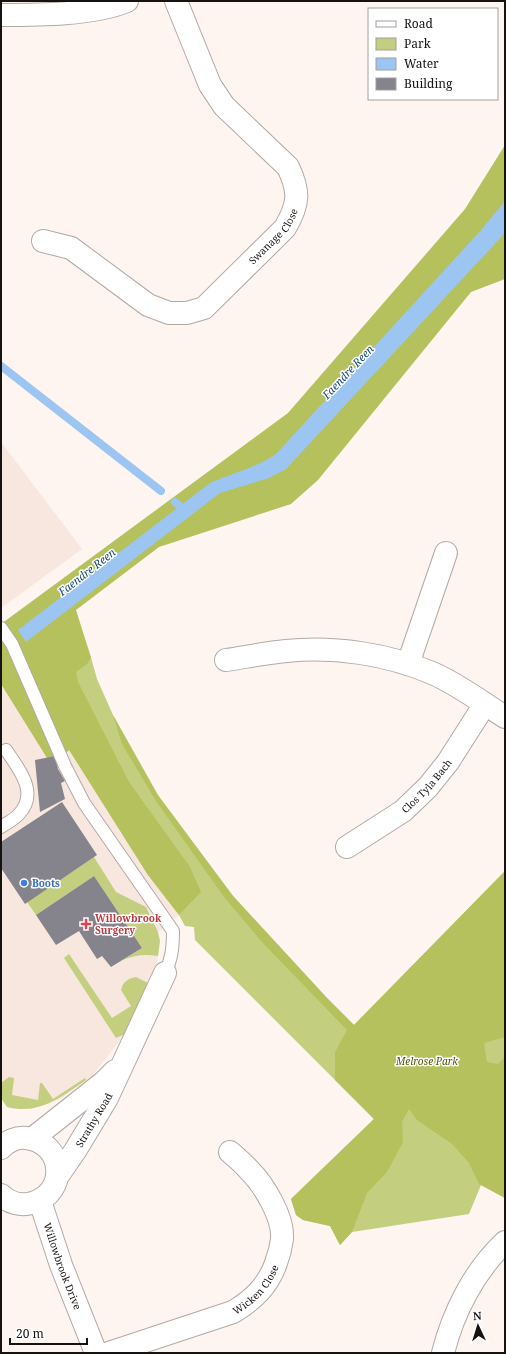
<svg xmlns="http://www.w3.org/2000/svg" width="506" height="1354" font-family="'Noto Serif',serif">
<style>
.built{fill:#f8e7de}
.green{fill:#c3cf7f}
.forest{fill:#b4c15c}
.water{fill:#9cc6f1}
.lines{fill:none;stroke-linecap:round;stroke-linejoin:round}
.stream{stroke:#9cc6f1;stroke-width:8}
.building{fill:#85838b}
.lane-casing{stroke:#b2a9a5;stroke-width:14}
.street-casing{stroke:#b2a9a5;stroke-width:24}
.secondary-casing{stroke:#b2a9a5;stroke-width:24}
.lane{stroke:#fff;stroke-width:12}
.street{stroke:#fff;stroke-width:22}
.secondary{stroke:#fff;stroke-width:22}
.shop-dot{fill:#3f7fe0;stroke:#fff;stroke-width:1.5}
.health-dot{fill:#e0444e;stroke:#fff;stroke-width:1.5}
.labels{text-anchor:middle;stroke-width:3;stroke-linejoin:round;paint-order:stroke}
.street-label{font-size:10px;fill:#151210;stroke:#fff}
.shop-label{font-size:10px;font-weight:bold;fill:#366cbe;stroke:#fff;text-anchor:start}
.health-label{font-size:10px;font-weight:bold;fill:#be3a42;stroke:#fff;text-anchor:start}
.park-label{font-size:10px;font-style:italic;fill:#4e5506;stroke:#fff}
.water-label{font-size:11px;font-style:italic;fill:#184b79;stroke:#fff}
</style>
<rect width="100%" height="100%" fill="#fef4f0"/>
<path class="built" d="M1 442 82 549 1 608Z
M1 624 148 875 179 915 158 932 160 941 156 969 125 1034 91 1077 58 1100 31 1109H16L7 1107 1 1098Z"/>
<path class="green" d="M64 576 90 654 97 679 113 715 157 795 233 896 327 998 354 1025 505 871V1198L481 1185 469 1214 352 1232 340 1245 330 1226 303 1220 296 1215 291 1199 374 1119 195 940 194 927 185 926 179 915 148 875 69 749Z
M94 857 116 892 146 907 158 932 160 941 158 956C145 954 135 955 123 960L142 948 94 876 36 915 27 902Z
M69 954 112 1018 131 1006 121 990C123 981 128 979 136 977L148 983V986L125 1034 116 1038 64 958Z
M9 1077 14 1078 12 1095 38 1100 40 1083H42L53 1099 85 1078 86 1080C60 1098 39 1115 7 1107L1 1098V1083Z"/>
<path class="forest" d="M505 145V279L471 292 318 480 291 504 159 547 76 610 91 658 87 664 76 672 78 682 129 782 190 867 201 892 179 915 148 875 69 750 65 754 47 758 1 684V624L288 413 465 209Z
M113 715 158 795 233 896 327 998 354 1025 505 871V1037L484 1043 487 1062 498 1064 505 1057V1198L479 1184 469 1163 452 1144 417 1120 409 1109 402 1122 403 1142 387 1172 367 1193 352 1232 340 1245 330 1226 303 1220 296 1215 291 1199 374 1119 335 1080V1052L347 1030 261 941 224 897 156 801 122 744Z"/>
<path class="water" d="M505 201V233L286 469 269 478 220 493 26 642 18 630 210 483C232 473 256 468 276 454L482 229Z"/>
<g class="lines">
<path class="stream" d="M1 366 161 491
M175 502 185 510"/>
</g>
<path class="building" d="M55 756 58 769 65 781 61 783 65 799 40 812 35 760Z
M62 802 97 855 25 904 1 868V842Z
M94 876 142 948 111 967 102 956 97 959 79 931 56 945 36 915Z"/>
<g class="lines">
<g class="lane-casing">
<path id="lane" d="M1 628 12 644 65 766 84 803 173 931C173 946 172 959 165 973
M1 827C7 823 15 819 19 814 39 793 19 769 6 750"/>
</g>
<g class="street-casing">
<g id="street">
<path d="M1 15C38 15 93 15 127 1"/>
<path id="s1" d="M43 241 71 248 148 305 169 313H187L204 308 285 228C299 204 300 192 288 167L224 106 210 85 176 1"/>
<path d="M226 660C246 657 266 653 286 651 335 646 387 654 432 673 458 684 481 702 505 717"/>
<path d="M408 664 446 553"/>
<path id="s2" d="M347 847 403 811 428 787 448 762 485 704"/>
<path d="M32 1139 104 1082 115 1071"/>
<path id="s3" d="M57 1177 75 1151 107 1098 165 973"/>
<path id="s4" d="M109 1353 233 1312C253 1300 268 1286 276 1263 279 1255 281 1247 282 1239 284 1218 264 1185 250 1171 244 1164 237 1158 230 1152"/>
<path d="M443 1353C453 1313 474 1271 505 1242"/>
</g>
</g>
<g class="secondary-casing">
<g id="secondary">
<path d="M1 1148C7 1141 17 1137 26 1138 64 1142 69 1193 32 1203 21 1206 9 1203 1 1195"/>
<path id="s5" d="M40 1201 61 1265 96 1353"/>
</g>
</g>
<use href="#lane" class="lane"/>
<use href="#street" class="street"/>
<use href="#secondary" class="secondary"/>
</g>
<circle class="shop-dot" cx="24" cy="883" r="4"/>
<path class="health-dot" d="M84 918h4v4h4v4h-4v4h-4v-4h-4v-4h4z"/>
<g class="labels">
<g class="street-label">
<text dy="4" stroke="none"><textPath href="#s1" startOffset="283">Swanage Close</textPath></text>
<text dy="4" stroke="none"><textPath href="#s2" startOffset="101">Clos Tyla Bach</textPath></text>
<text dy="4" stroke="none"><textPath href="#s3" startOffset="68">Strathy Road</textPath></text>
<text dy="4" stroke="none"><textPath href="#s5" startOffset="69">Willowbrook Drive</textPath></text>
<text dy="4" stroke="none"><textPath href="#s4" startOffset="163">Wicken Close</textPath></text>
</g>
<g class="shop-label">
<text x="32" y="887">Boots</text>
</g>
<g class="health-label">
<text x="95" y="922">Willowbrook<tspan x="95" dy="12">Surgery</tspan></text>
</g>
<g class="park-label">
<text x="427" y="1065">Melrose Park</text>
</g>
<g class="water-label">
<text transform="translate(348 372) rotate(-47)" y="4">Faendre Reen</text>
<text transform="translate(87 572) rotate(-38)" y="4">Faendre Reen</text>
</g>
</g>
<rect width="506" height="1354" fill="none" stroke="#151210" stroke-width="4"/>
<rect x="368" y="8" width="130" height="92" fill="#ffffff" stroke="#a1a09f"/>
<rect x="376" y="21" width="20" height="6" fill="#ffffff" stroke="#a1a09f"/>
<text x="404" y="28" font-size="12" fill="#151210">Road</text>
<rect x="376" y="38" width="20" height="12" fill="#c3cf7f" stroke="#a1a09f"/>
<text x="404" y="48" font-size="12" fill="#151210">Park</text>
<rect x="376" y="58" width="20" height="12" fill="#9cc6f1" stroke="#a1a09f"/>
<text x="404" y="68" font-size="12" fill="#151210">Water</text>
<rect x="376" y="78" width="20" height="12" fill="#85838b" stroke="#a1a09f"/>
<text x="404" y="88" font-size="12" fill="#151210">Building</text>
<g transform="translate(478 1326) rotate(356)" stroke="#ffffff" stroke-width="3" paint-order="stroke">
<path d="M0-3L7 15L0 10L-7 15Z" fill="#151210"/>
<text y="-6" font-size="11" font-weight="bold" text-anchor="middle" fill="#151210">N</text>
</g>
<path d="M10 1338v6h77v-6" fill="none" stroke="#151210" stroke-width="2"/>
<text x="16" y="1338" font-size="12" fill="#151210" stroke="#ffffff" stroke-width="3" paint-order="stroke">20 m</text>
</svg>
